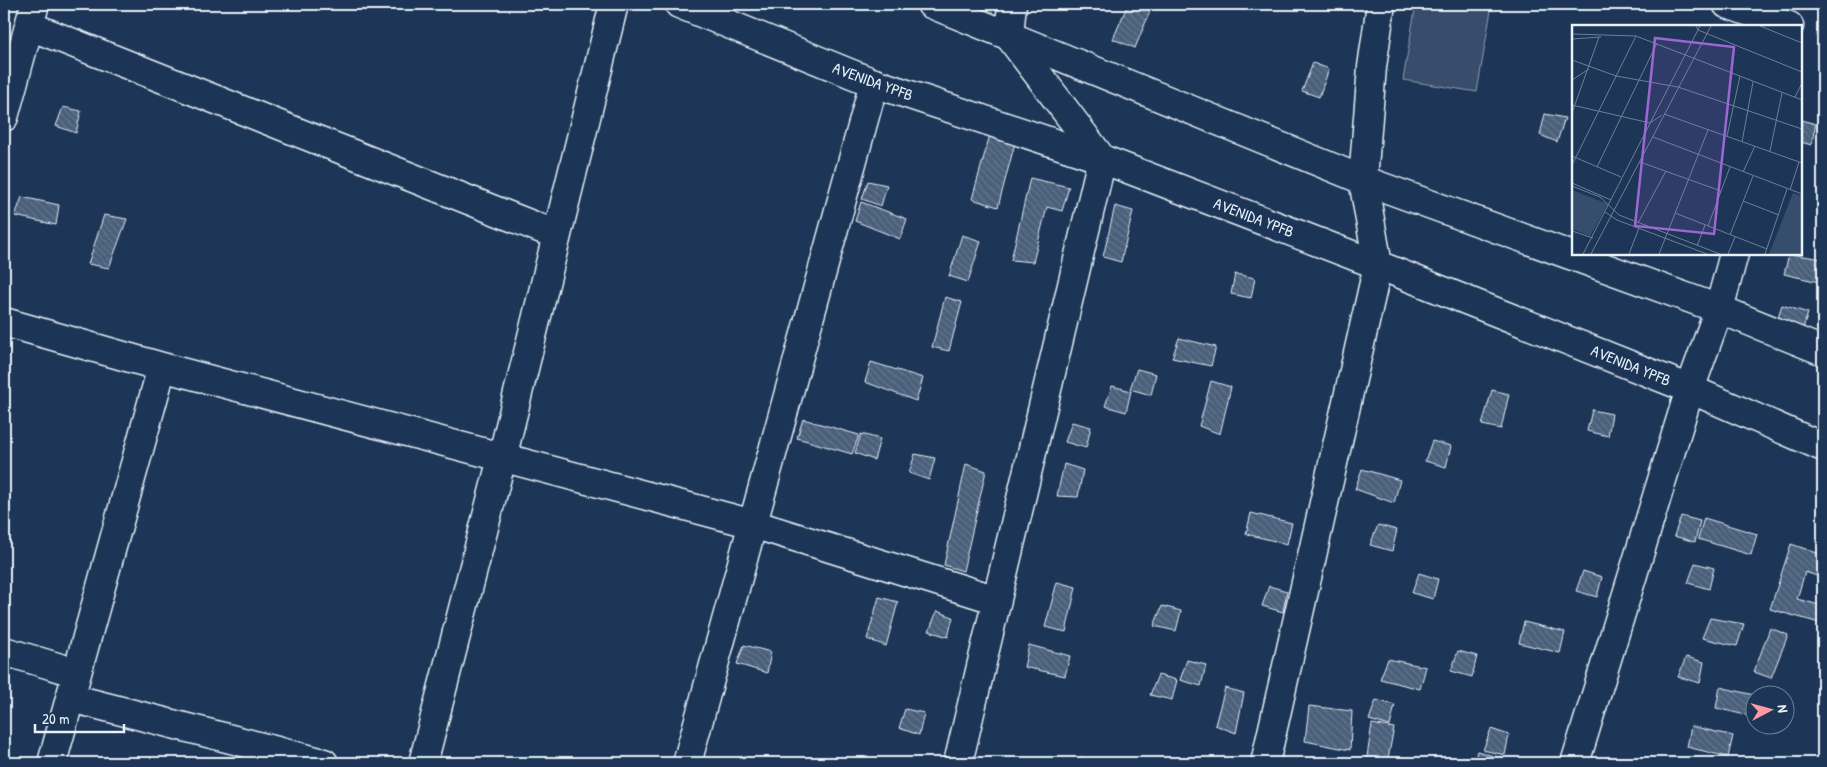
<svg xmlns="http://www.w3.org/2000/svg" width="1827" height="767" font-family="'Patrick Hand',sans-serif">
<style>
.pitch{fill:#374d6c;stroke:#909fb2}
.building{fill:url(#building-back-hatch);stroke:#e8f1f8}
.lines{fill:none;stroke-linecap:round;stroke-linejoin:round}
.street-casing{stroke:#e8f1f8;stroke-width:31}
.secondary-casing{stroke:#e8f1f8;stroke-width:31}
.street{stroke:#1d3557;stroke-width:28}
.secondary{stroke:#1d3557;stroke-width:28}
.labels{text-anchor:middle;stroke-width:4.5;stroke-linejoin:round;paint-order:stroke}
.street-label{font-size:16px;fill:#e8f1f8;stroke:#1d3557}
.inset-road{fill:none;stroke:#6e8097;stroke-width:1}
.view{fill:#9c67d0;fill-opacity:0.15;stroke:#9c67d0;stroke-width:2.5}
.inset-edge{fill:none;stroke:#e8f1f8;stroke-width:2.5}
</style>
<defs>
<pattern id="building-back-hatch" width="6" height="6" patternUnits="userSpaceOnUse" patternTransform="scale(1.25)"><rect width="6" height="6" fill="#495e7a"/><path d="M-1 5l2 2M0 0l6 6M5-1l2 2" fill="none" stroke="#63768e"/></pattern>
</defs>
<rect width="100%" height="100%" fill="#1d3557"/>
<filter id="ink" filterUnits="userSpaceOnUse"><feTurbulence type="fractalNoise" baseFrequency=".02" numOctaves="2"/><feDisplacementMap in="SourceGraphic" scale="10" xChannelSelector="R" yChannelSelector="G"/><feConvolveMatrix kernelMatrix="1 2 1 2 8 2 1 2 1" color-interpolation-filters="sRGB"/></filter>
<g filter="url(#ink)">
<path class="pitch" d="M1416 4H1492L1477 92 1403 80Z"/>
<path class="building" d="M1128 4H1153L1135 48 1113 39Z
M1823 16V38L1816 36Z
M1313 63 1329 69 1319 97 1302 91Z
M63 107 81 111 76 133 56 126Z
M1545 114 1565 118 1557 142 1540 135Z
M1801 120 1816 124 1811 145 1801 142Z
M991 131 1015 143 998 207 972 199Z
M1030 178 1069 187 1062 211 1047 207 1033 262 1011 260Z
M868 181 887 185 881 206 862 199Z
M22 197 59 205 56 225 15 216Z
M861 202 907 219 900 239 855 221Z
M1115 206 1133 211 1121 262 1103 257Z
M104 215 127 219 109 268 88 264Z
M962 235 981 241 968 282 949 276Z
M1789 254 1823 259V283L1784 274Z
M1235 274 1255 278 1251 298 1231 294Z
M945 297 962 302 949 351 932 347Z
M1782 305 1808 313 1801 335 1775 326Z
M1179 338 1216 347 1211 366 1172 358Z
M871 362 923 378 916 401 865 382Z
M1137 369 1156 374 1151 395 1130 389Z
M1211 381 1231 387 1220 434 1199 426Z
M1112 386 1131 391 1126 412 1105 406Z
M1492 390 1509 394 1501 429 1482 425Z
M1592 410 1612 414 1608 436 1587 431Z
M803 419 859 435 852 454 797 438Z
M1072 422 1091 427 1086 448 1065 442Z
M861 434 880 439 874 460 855 453Z
M1432 441 1451 446 1446 467 1425 461Z
M915 454 935 458 929 480 909 473Z
M966 464 986 471 963 571 944 565Z
M1064 464 1083 470 1078 497 1057 496Z
M1362 469 1400 480 1394 503 1355 489Z
M1251 513 1292 523 1287 544 1246 534Z
M1681 516 1700 521 1695 542 1674 536Z
M1704 518 1757 534 1751 555 1698 539Z
M1378 525 1397 530 1392 551 1370 545Z
M1791 544 1823 555V578L1805 572 1797 599 1823 606V624L1770 609Z
M1695 563 1714 568 1709 589 1688 583Z
M1583 571 1602 577 1597 597 1576 591Z
M1419 573 1438 579 1433 599 1412 593Z
M1057 582 1076 587 1066 632 1045 627Z
M1269 586 1287 591 1283 612 1262 606Z
M879 597 898 602 886 646 867 639Z
M1162 606 1181 611 1176 631 1154 626Z
M937 611 953 617 948 637 929 631Z
M1710 618 1744 624 1737 646 1702 638Z
M1524 622 1565 632 1560 653 1519 643Z
M1770 628 1788 635 1771 678 1754 672Z
M744 645 771 652 767 673 737 664Z
M1029 645 1070 656 1065 676 1024 667Z
M1458 651 1477 656 1472 677 1451 671Z
M1686 657 1704 662 1700 683 1678 677Z
M1388 659 1426 667 1420 689 1380 679Z
M1187 660 1206 665 1201 686 1180 680Z
M1158 675 1177 680 1172 700 1150 695Z
M1720 687 1754 695V717L1716 708Z
M1225 688 1244 693 1236 733 1215 725Z
M1376 700 1395 705 1390 726 1369 720Z
M1309 706 1352 711 1350 750 1305 741Z
M905 709 924 713 919 735 899 728Z
M1372 724 1394 728 1387 763H1366Z
M1691 726 1733 736 1728 757 1687 747Z
M1491 729 1509 735 1505 755 1483 750Z
M1477 751 1503 759 1502 763H1474Z
M1080 757 1091 761 1090 763H1078Z"/>
<g class="lines">
<g class="street-casing">
<path id="street" d="M1727 4 1789 26
M30 26 557 235
M4 117 35 4
M4 322 162 367 753 524 997 600
M4 651 77 673
M71 698 324 763
M52 763 162 367
M423 763 502 458 614 4
M687 763 874 83
M958 763 1102 159 1009 36 1012 4
M1265 763 1378 265 1363 180 1372 67 1381 4
M1575 763 1690 389 1719 309 1734 254"/>
</g>
<g class="secondary-casing">
<path id="secondary" d="M679 4 874 83 1102 159 1378 265 1690 389 1823 447
M931 4 1363 180 1719 309 1823 351"/>
</g>
<use href="#street" class="street"/>
<use href="#secondary" class="secondary"/>
</g>
</g>
<g class="labels">
<g class="street-label">
<text transform="translate(873 81) rotate(20)" y="6">AVENIDA YPFB</text>
<text transform="translate(1254 217) rotate(21)" y="6">AVENIDA YPFB</text>
<text transform="translate(1631 365) rotate(22)" y="6">AVENIDA YPFB</text>
</g>
</g>
<g transform="translate(1572 25)">
<rect width="230" height="230" fill="#1d3557"/>
<path d="M221 168 230 171V229H197Z" fill="#374d6c"/>
<path d="M0 165 36 179 18 211 0 204Z" fill="#374d6c"/>
<path class="inset-road" d="M124 1 126 5 230 47M188 1 230 18M0 9 64 11 230 75M0 14 29 12M0 35 44 51 106 62 230 104M0 55 17 44M223 72 230 58M0 80 78 98 90 90M0 88 27 12M92 89 230 138M155 111 168 51M81 112 230 169M170 117 181 57M198 126 210 68M0 131 49 152M68 137 149 166M0 140 64 11M25 142 85 18M171 147 183 121M0 158 39 175M0 161 28 172 47 190 148 229M218 165 227 137M171 176 207 190M33 187 45 195 135 229M103 188 195 224M66 198 94 146M136 201 158 142M0 206 21 213M158 210 181 151M125 221 133 200M11 229 128 1M19 229 139 1M57 229 67 203M87 229 136 105M156 229 163 212M193 229 215 164"/>
<path class="view" d="M83 13 162 22 142 209 63 201Z"/>
<rect width="230" height="230" class="inset-edge"/>
</g>
<rect width="1827" height="767" fill="none" stroke="#1d3557" stroke-width="20"/>
<rect x="10" y="10" width="1807" height="747" fill="none" stroke="#e8f1f8" stroke-width="2" filter="url(#ink)"/>
<g transform="translate(1770 710) rotate(84)"><circle r="24" fill="#1d3557" stroke="#6e8097"/>
<path d="M0-4L9 19L0 12L-9 19Z" fill="#ff9aa2"/>
<text y="-8" font-size="14" font-weight="bold" text-anchor="middle" fill="#e8f1f8">N</text>
</g>
<path d="M35 724v8h89v-8" fill="none" stroke="#e8f1f8" stroke-width="2.5"/>
<text x="42" y="724" font-size="15" fill="#e8f1f8" stroke="#1d3557" stroke-width="4" paint-order="stroke">20 m</text>
</svg>
